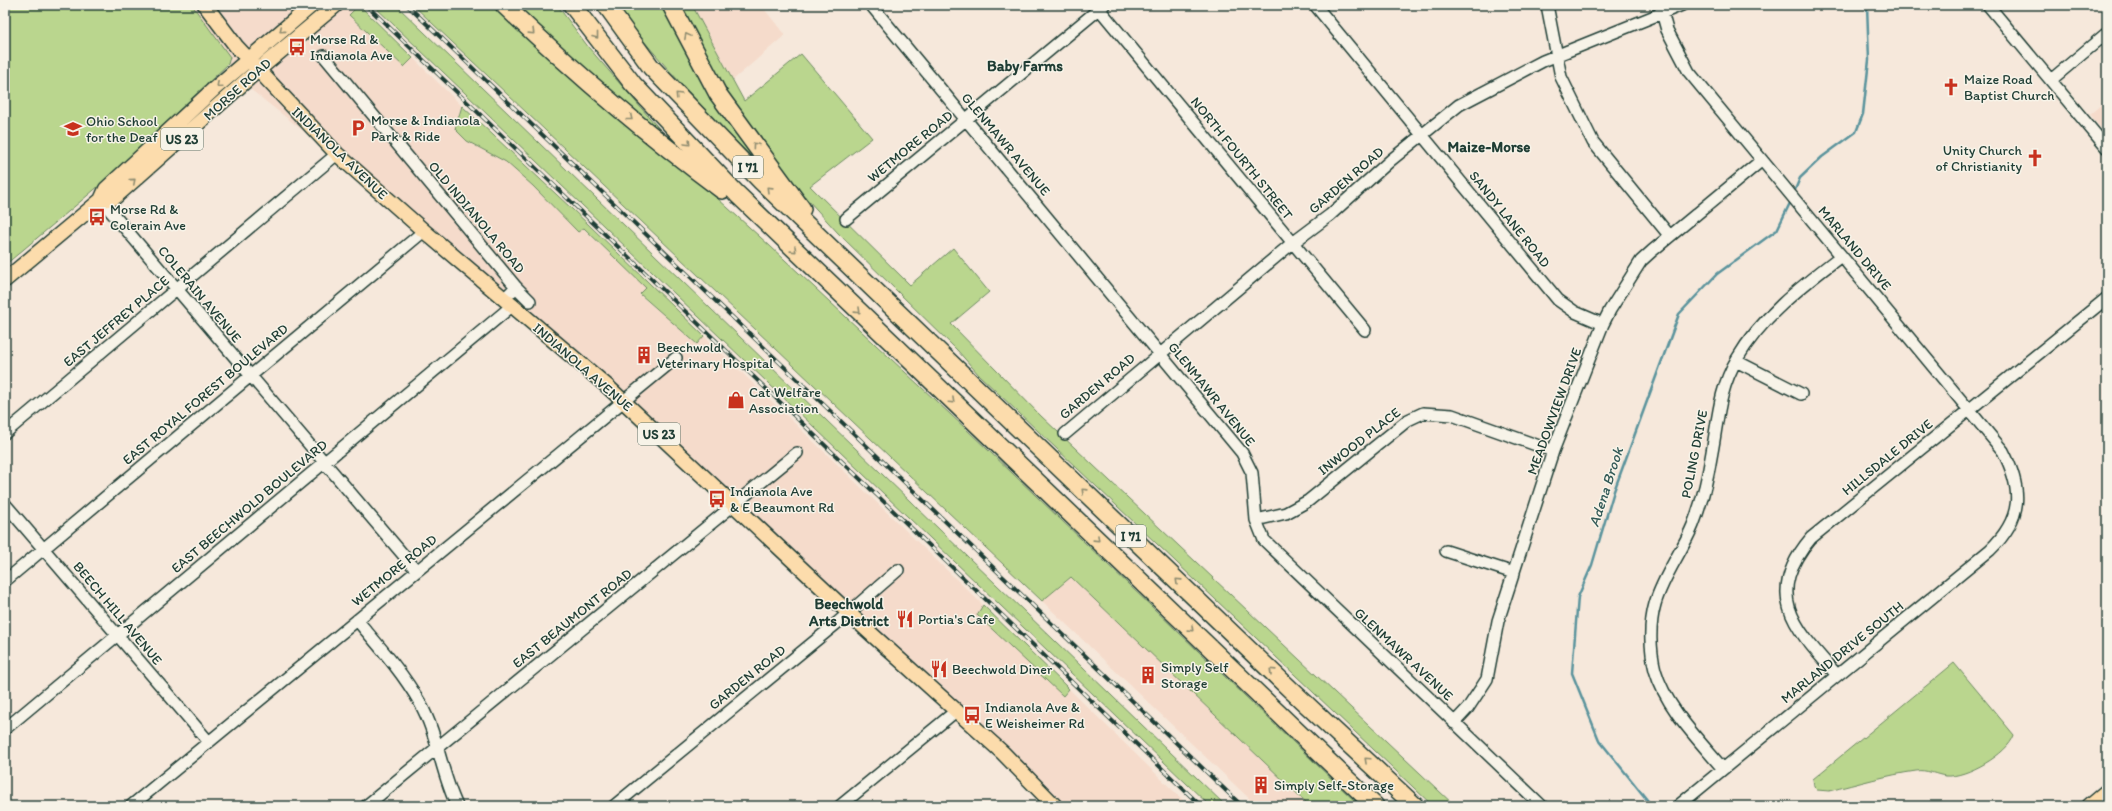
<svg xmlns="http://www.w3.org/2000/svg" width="2112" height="811" font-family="Itim,sans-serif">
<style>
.built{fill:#f5dbcb}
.green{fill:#bad68e;stroke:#6c8a61}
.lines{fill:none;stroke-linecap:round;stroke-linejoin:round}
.stream{stroke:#5a939c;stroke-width:2.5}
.minor-casing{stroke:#1f3d34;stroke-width:14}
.major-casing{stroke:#1f3d34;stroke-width:17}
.highway-casing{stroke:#1f3d34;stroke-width:20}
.minor{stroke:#f7f3e8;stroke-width:11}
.major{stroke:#fcdcac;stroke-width:14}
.highway{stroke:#fcdcac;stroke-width:17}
.rail-casing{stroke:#1f3d34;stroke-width:4}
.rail{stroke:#f7f3e8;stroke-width:2.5;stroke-dasharray:8;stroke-linecap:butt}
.oneway{stroke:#8e8c70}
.labels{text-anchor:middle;stroke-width:3;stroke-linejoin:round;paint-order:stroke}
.shield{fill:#f7f3e8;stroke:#60746a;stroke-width:1}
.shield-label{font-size:13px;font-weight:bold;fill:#1f3d34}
.poi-label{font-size:14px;fill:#1f3d34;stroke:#f7f3e8;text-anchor:start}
.street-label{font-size:14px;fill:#1f3d34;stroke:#f7f3e8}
.neighbourhood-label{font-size:15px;font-weight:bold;fill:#1f3d34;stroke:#f7f3e8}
.water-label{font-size:15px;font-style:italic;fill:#335a57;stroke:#f7f3e8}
</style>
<rect width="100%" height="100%" fill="#f6e8db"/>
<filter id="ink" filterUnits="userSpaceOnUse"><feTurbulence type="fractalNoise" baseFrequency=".025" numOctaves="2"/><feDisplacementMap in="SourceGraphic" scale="8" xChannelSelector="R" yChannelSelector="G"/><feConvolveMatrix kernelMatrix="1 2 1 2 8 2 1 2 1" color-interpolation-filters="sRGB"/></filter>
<g filter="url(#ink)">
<path class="built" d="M192 5H359L349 15 404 67 413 58 462 106 455 129 467 141 506 162 533 186 578 232 583 228 646 288 640 295 697 344 704 336 983 605 977 615 1063 696 1069 689 1189 806H1058L623 403 330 152 250 89 228 64 230 57Z
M699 5H761L785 35 733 80 694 9Z
M2107 100V136L2090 114Z
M1071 577 1310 806H1257L1042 601Z"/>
<path class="green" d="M5 5H192L230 57 228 64 100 185 5 265Z
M359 5 413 58 404 67 349 15Z
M373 5H396L1226 806H1210Z
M413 5H492L696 179 770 246 965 428 1360 806H1310L1071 577 1042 601Z
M508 5H557L589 48 669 140Z
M615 5H664L767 172C713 119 661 65 615 5Z
M678 5H692L744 101 801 54 872 138 810 186 910 285 953 248 989 292 951 324 1041 416 1455 806H1433L979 375 957 350 838 233 786 176 717 83Z
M462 106 588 224 704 336 697 344 640 294 646 288 584 228 578 232 533 186 506 162 467 141 455 129Z
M983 605 1069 689 1063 696 977 615Z
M1954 663 2014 735C2008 754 1966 778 1946 776 1937 775 1926 769 1916 771 1887 775 1857 784 1829 791L1817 790 1814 787 1813 779Z"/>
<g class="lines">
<path class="stream" d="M1795 190 1800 178 1822 157 1856 132 1863 114 1869 60 1867 5
M1652 806 1599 740 1572 673 1578 597 1592 565 1614 491 1679 314 1717 274 1777 230 1790 203"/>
<g class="minor-casing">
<path id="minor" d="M871 5 1242 453 1252 473 1256 520 1264 540 1542 806
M1096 5 1365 330
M1315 5 1558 300 1575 312 1603 324
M1547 5 1561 77 1593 142 1669 235
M1660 5 1667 30 1689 72 2003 451C2023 490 2023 518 1990 550L1678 806
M1988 5 2107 148
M324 56 516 287 505 298
M2051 80 2107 33
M101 200 417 571
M846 219 1104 5
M516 287 530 301
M1736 361 1801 394
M5 433 337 154
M1065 434 1290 245 1330 215 1391 160 1459 105 1543 61 1682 5
M5 504 209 742
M1256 520 1286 513 1308 501 1408 420 1423 413 1452 415 1553 451
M1446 551 1514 573
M5 581 424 231
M357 620C379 646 403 673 420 703 438 735 441 773 457 806
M1837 675C1796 629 1762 596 1811 538L2107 298
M1454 723 1468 708 1487 679 1498 621 1553 451 1603 324 1610 310 1641 261 1652 251 1762 160
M5 729 513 305
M1723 769C1699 740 1666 708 1655 670 1650 650 1649 625 1655 604 1663 576 1682 552 1693 525 1702 502 1708 477 1712 452 1718 420 1719 389 1737 359 1762 316 1802 286 1841 256
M131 806 676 358
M366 806 797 453
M614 806 837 623 898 570
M840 806 956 711"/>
</g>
<g class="major-casing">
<path id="major" d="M205 5 236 46 337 154 424 231 607 386 867 630 1003 753 1055 806
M101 200 114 198 258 70 336 5
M5 280 101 200 106 189 214 89 312 5
M2089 806 2107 791"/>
</g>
<g class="highway-casing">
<path id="highway" d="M504 5C573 71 645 133 722 190
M572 5 633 84 737 194 1375 806
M606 5 651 67 761 181 1291 690 1415 806
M671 5 718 94 802 209"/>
</g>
<use href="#minor" class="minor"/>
<use href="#major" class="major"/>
<use href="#highway" class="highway"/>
<g class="rail-casing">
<path id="rail" d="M366 5 1201 806
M407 5 1242 806"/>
</g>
<use href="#rail" class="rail"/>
</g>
<defs><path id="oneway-chevron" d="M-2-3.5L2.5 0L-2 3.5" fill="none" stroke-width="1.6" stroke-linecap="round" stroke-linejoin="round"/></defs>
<g class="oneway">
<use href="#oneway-chevron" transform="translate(282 30) rotate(140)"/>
<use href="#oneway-chevron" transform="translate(532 32) rotate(44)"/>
<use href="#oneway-chevron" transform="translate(596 36) rotate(52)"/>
<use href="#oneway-chevron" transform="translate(687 36) rotate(-118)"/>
<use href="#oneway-chevron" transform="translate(219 85) rotate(138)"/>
<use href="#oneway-chevron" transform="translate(678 95) rotate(-134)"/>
<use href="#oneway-chevron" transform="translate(630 118) rotate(39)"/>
<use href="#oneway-chevron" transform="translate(688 143) rotate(47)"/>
<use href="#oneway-chevron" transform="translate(755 145) rotate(-126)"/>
<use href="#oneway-chevron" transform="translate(133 181) rotate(-41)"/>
<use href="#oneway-chevron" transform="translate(769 189) rotate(-136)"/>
<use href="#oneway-chevron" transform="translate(794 250) rotate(44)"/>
<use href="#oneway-chevron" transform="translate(858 311) rotate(44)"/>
<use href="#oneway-chevron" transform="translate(952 401) rotate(43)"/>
<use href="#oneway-chevron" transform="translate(1084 491) rotate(-136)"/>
<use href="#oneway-chevron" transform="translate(1097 539) rotate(44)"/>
<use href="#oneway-chevron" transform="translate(1178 581) rotate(-136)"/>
<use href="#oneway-chevron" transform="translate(1191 629) rotate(44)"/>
<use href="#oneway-chevron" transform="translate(1272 671) rotate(-136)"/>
<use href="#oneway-chevron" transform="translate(1367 760) rotate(-137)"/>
</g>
</g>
<defs>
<g id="bus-bare" transform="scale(1.38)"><path d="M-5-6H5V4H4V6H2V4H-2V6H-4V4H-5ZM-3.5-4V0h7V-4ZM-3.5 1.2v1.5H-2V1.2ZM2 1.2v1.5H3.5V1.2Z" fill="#c8321e" stroke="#f7f3e8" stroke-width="2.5" paint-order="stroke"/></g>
<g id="church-bare" transform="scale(1.38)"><path d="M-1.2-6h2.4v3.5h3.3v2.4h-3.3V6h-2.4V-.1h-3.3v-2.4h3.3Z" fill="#c8321e" stroke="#f7f3e8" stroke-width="2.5" paint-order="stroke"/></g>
<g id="parking-bare" transform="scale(1.38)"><path d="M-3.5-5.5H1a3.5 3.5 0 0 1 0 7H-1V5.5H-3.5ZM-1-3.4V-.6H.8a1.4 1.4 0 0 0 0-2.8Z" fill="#c8321e" stroke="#f7f3e8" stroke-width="2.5" paint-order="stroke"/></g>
<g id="school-bare" transform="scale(1.38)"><path d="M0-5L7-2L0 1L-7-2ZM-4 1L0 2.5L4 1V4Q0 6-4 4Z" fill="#c8321e" stroke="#f7f3e8" stroke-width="2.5" paint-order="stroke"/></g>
<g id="building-bare" transform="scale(1.38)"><path d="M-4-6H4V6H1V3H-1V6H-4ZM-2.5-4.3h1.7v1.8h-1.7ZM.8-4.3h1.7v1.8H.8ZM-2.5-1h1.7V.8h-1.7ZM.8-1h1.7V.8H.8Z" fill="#c8321e" stroke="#f7f3e8" stroke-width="2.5" paint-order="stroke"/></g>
<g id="shop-bare" transform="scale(1.38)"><path d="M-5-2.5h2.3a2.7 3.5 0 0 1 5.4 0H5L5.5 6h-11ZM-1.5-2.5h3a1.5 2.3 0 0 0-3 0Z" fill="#c8321e" stroke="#f7f3e8" stroke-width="2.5" paint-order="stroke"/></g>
<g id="restaurant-bare" transform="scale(1.38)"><path d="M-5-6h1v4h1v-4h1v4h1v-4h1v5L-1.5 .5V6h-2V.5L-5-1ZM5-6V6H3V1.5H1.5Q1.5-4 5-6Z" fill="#c8321e" stroke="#f7f3e8" stroke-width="2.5" paint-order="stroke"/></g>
</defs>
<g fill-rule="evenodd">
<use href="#bus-bare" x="297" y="47"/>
<use href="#church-bare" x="1951" y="87"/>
<use href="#parking-bare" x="358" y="128"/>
<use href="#school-bare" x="73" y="129"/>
<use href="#church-bare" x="2035" y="158"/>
<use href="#bus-bare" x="97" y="217"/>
<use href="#building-bare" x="644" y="355"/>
<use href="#shop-bare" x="736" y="400"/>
<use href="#bus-bare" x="717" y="499"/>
<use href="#restaurant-bare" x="905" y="619"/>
<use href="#restaurant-bare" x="939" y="669"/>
<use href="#building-bare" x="1148" y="675"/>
<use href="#bus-bare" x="972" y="715"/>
<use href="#building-bare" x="1261" y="785"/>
</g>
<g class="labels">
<g class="shield">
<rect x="161" y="128" width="42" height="22" rx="3"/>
<rect x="733" y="156" width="30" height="22" rx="3"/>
<rect x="638" y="423" width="42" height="22" rx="3"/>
<rect x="1116" y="525" width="30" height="22" rx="3"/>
</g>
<g class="shield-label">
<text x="182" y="144">US 23</text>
<text x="748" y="172">I 71</text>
<text x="659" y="439">US 23</text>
<text x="1131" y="541">I 71</text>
</g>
<g class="poi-label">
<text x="310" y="44">Morse Rd &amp;<tspan x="310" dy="16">Indianola Ave</tspan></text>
<text x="1964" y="84">Maize Road<tspan x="1964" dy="16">Baptist Church</tspan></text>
<text x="371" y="125">Morse &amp; Indianola<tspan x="371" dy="16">Park &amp; Ride</tspan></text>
<text x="86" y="126">Ohio School<tspan x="86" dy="16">for the Deaf</tspan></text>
<text x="2022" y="155" text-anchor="end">Unity Church<tspan x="2022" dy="16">of Christianity</tspan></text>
<text x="110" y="214">Morse Rd &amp;<tspan x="110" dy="16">Colerain Ave</tspan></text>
<text x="657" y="352">Beechwold<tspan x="657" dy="16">Veterinary Hospital</tspan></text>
<text x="749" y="397">Cat Welfare<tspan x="749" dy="16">Association</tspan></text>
<text x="730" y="496">Indianola Ave<tspan x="730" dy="16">&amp; E Beaumont Rd</tspan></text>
<text x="918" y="624">Portia's Cafe</text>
<text x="1161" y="672">Simply Self<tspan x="1161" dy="16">Storage</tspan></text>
<text x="952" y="674">Beechwold Diner</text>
<text x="985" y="712">Indianola Ave &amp;<tspan x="985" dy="16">E Weisheimer Rd</tspan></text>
<text x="1274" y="790">Simply Self-Storage</text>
</g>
<g class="street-label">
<text transform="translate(237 89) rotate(-42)" y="5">MORSE ROAD</text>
<text transform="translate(1006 144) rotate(50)" y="5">GLENMAWR AVENUE</text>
<text transform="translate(910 146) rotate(-39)" y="5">WETMORE ROAD</text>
<text transform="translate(340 153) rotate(44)" y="5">INDIANOLA AVENUE</text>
<text transform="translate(1242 158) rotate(51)" y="5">NORTH FOURTH STREET</text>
<text transform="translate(1346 180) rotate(-41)" y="5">GARDEN ROAD</text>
<text transform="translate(477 217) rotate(50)" y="5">OLD INDIANOLA ROAD</text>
<text transform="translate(1510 219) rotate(51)" y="5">SANDY LANE ROAD</text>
<text transform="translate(1855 248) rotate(50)" y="5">MARLAND DRIVE</text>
<text transform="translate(200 294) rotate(50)" y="5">COLERAIN AVENUE</text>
<text transform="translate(116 321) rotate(-40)" y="5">EAST JEFFREY PLACE</text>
<text transform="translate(583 367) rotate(41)" y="5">INDIANOLA AVENUE</text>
<text transform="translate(1097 386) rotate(-40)" y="5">GARDEN ROAD</text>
<text transform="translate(205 394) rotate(-40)" y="5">EAST ROYAL FOREST BOULEVARD</text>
<text transform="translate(1212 394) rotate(51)" y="5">GLENMAWR AVENUE</text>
<text transform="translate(1554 411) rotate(-70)" y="5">MEADOWVIEW DRIVE</text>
<text transform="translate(1359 441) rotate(-38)" y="5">INWOOD PLACE</text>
<text transform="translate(1694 454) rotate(-79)" y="5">POLING DRIVE</text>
<text transform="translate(1887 457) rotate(-39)" y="5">HILLSDALE DRIVE</text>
<text transform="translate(249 506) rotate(-40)" y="5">EAST BEECHWOLD BOULEVARD</text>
<text transform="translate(394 570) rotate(-39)" y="5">WETMORE ROAD</text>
<text transform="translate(118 613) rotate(50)" y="5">BEECH HILL AVENUE</text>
<text transform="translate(572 618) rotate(-39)" y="5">EAST BEAUMONT ROAD</text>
<text transform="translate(1842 652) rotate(-39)" y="5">MARLAND DRIVE SOUTH</text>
<text transform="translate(1404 654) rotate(43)" y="5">GLENMAWR AVENUE</text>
<text transform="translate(747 677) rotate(-39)" y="5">GARDEN ROAD</text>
</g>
<g class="neighbourhood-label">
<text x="1025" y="71">Baby Farms</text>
<text x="1489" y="152">Maize-Morse</text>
<text x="849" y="609">Beechwold<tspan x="849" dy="17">Arts District</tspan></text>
</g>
<g class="water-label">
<text transform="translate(1606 487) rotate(-72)" y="5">Adena Brook</text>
</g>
</g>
<rect width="2112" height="811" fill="none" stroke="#f7f3e8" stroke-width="20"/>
<rect x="10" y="10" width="2092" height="791" fill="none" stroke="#1f3d34" stroke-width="1.5" filter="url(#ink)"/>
</svg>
